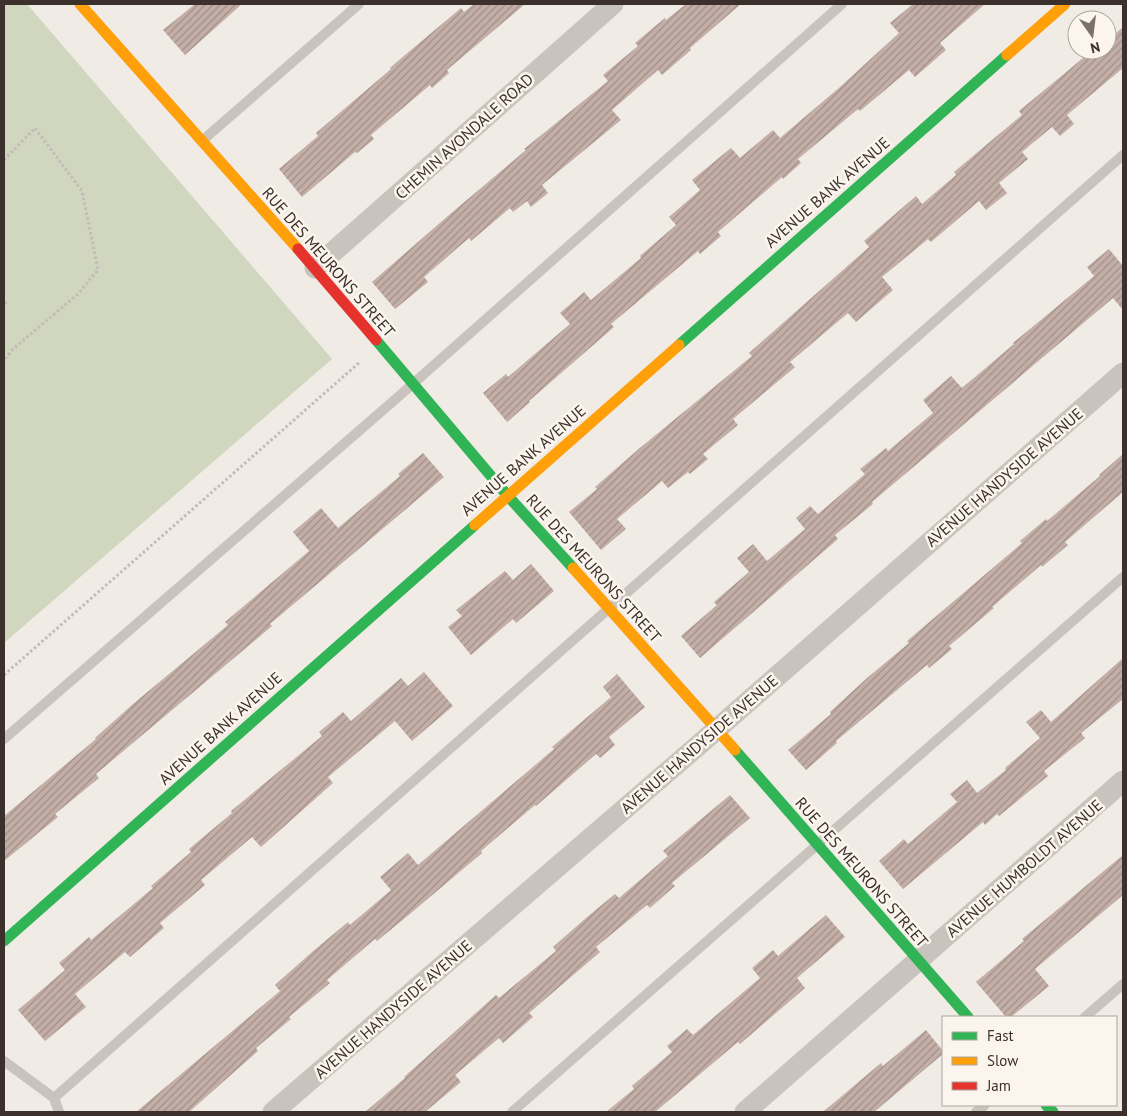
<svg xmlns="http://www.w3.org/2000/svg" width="1127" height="1116" font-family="'PT Sans',sans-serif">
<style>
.green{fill:#d1d6bf}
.forest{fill:url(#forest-firs)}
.building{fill:url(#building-hatch)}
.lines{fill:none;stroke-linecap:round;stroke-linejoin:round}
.path{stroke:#c2bbb6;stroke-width:3;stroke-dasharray:2.5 2.5;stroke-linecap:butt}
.lane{stroke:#c9c3be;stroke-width:10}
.street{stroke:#c9c3be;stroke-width:21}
.fast{stroke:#30b455;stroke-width:11}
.slow{stroke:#ff9f0a;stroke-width:11}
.jam{stroke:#e5322d;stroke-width:11}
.labels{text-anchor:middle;stroke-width:5;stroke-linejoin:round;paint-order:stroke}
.street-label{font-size:16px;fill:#3b302b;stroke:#fbf5ee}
</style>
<defs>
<pattern id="forest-firs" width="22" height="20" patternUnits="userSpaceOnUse" patternTransform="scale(1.25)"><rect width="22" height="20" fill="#d1d6bf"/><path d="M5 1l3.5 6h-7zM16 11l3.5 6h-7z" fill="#b4b8a4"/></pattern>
<pattern id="building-hatch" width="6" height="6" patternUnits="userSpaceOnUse" patternTransform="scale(1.25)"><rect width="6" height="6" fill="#c3afa7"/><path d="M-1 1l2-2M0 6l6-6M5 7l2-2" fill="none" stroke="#a08f88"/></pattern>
</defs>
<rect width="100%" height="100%" fill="#f0ebe5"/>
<path class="green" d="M4 4H27L332 359 4 643Z"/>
<path class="forest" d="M4 282 13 298 4 306Z"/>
<path class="building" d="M195 4H242L185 55 163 30Z
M474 4H525L447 70 449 73 432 88 430 85 371 135 374 139 357 153 355 152 302 197 279 169 318 136 316 133 391 69 390 68 405 55 461 8 464 12Z
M686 4H741L690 48 691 50 662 75 658 70 612 110 621 120 542 185 548 193 531 207 527 201 513 212 510 208 471 241 469 238 424 277 428 282 395 309 372 282 449 215 526 150 524 149 608 81 603 75 638 46 635 43 665 18 666 20Z
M913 4H985L940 43 946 50 915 77 909 70 860 111 858 109 798 159 801 163 783 179 782 177 718 232 721 236 700 254 698 251 611 324 614 327 529 401 530 402 507 422 483 393 506 374 508 377 570 324 560 313 584 292 591 300 641 258 640 256 676 225 669 217 700 190 692 180 731 148 740 158 773 130 780 138 840 87 899 33 890 23Z
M1123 27V68L1067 115 1074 124 1060 136 1052 127 1022 152 1028 159 999 183 1007 193 986 210 979 201 931 242 928 239 882 277 893 290 856 322 848 313 790 362 795 367 733 419 738 425 703 454 708 459 690 474 688 472 668 488 662 481 617 519 626 529 601 550 569 512 597 489 595 487 641 447 752 356 749 353 869 247 864 241 916 196 922 204 956 175 954 172 1022 115 1019 111 1088 54 1089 56 1096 50H1107V41Z
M1109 249 1123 266V310L1113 298 872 502 873 504 835 535 838 539 700 658 681 636 717 605 714 602 749 572 737 558 753 544 767 561 805 529 796 518 810 506 818 514 865 474 860 469 886 448 888 451 933 413 923 400 951 376 962 388 1014 344 1013 343 1094 276 1087 267Z
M423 453 444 477 270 624 272 626 96 774 99 778 55 814 58 817 4 861V816L96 739 95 738 133 704 228 625 225 622 309 551 293 532 321 508 338 528 400 476 398 474Z
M1123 454V492L1065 542 1068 545 1042 567 1041 565 992 607 994 608 949 646 952 649 929 668 927 665 885 700 836 741 837 743 806 770 788 750 831 714 830 712 867 678 909 643 907 641 1022 543 1020 541 1046 519 1047 521 1100 476 1099 475Z
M531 564 554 591 516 623 513 619 471 655 448 627 462 616 456 610 505 571 513 580Z
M1123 658V699L1081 733 1085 738 1044 771 1048 776 999 816 997 814 985 825 983 822 903 889 879 861 904 839 908 844 957 802 950 794 967 780 977 793 1006 770 1005 768 1040 738 1026 722 1041 710 1051 722Z
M424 672 453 706 412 741 395 721 328 777 333 783 261 847 252 837 201 880 205 885 160 923 164 928 130 957 125 952 75 994 86 1007 45 1041 18 1010 65 970 59 963 89 937 91 940 153 888 151 886 191 852 189 849 232 813 231 811 322 736 319 732 343 712 351 721 401 678 408 686Z
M617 674 645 707 609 737 615 745 600 758 596 754 536 806 535 805 481 851 482 853 411 913 377 941 375 939 327 980 330 983 289 1017 291 1019 256 1048 258 1051 189 1112H136L280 991 275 985 312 952 348 922 350 925 391 890 380 877 408 853 418 865 554 749 552 747 611 697 603 687Z
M730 795 750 818 672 883 675 886 650 908 647 905 596 947 600 952 529 1013 533 1017 503 1043 499 1038 455 1075 461 1082 425 1112H365L405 1078 404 1077 496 995 499 998 556 951 553 947 586 918 615 894 619 898 668 856 663 851Z
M1123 855V895L1035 969 1049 986 1011 1017H1006L976 982 1024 941 1022 939Z
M826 915 845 937 797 978 805 988 740 1044 738 1042 655 1112H606L634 1089 632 1086 672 1052 667 1046 687 1029 693 1035 760 978 752 968 773 950 778 956Z
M926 1030 943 1051V1054L874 1112H823L881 1063 883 1066Z"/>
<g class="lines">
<path class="path" d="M4 160 35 128 82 191 98 270 78 294 13 349 4 360
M4 675 360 362"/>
<path class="lane" d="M203 140 359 4
M4 739 398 397 842 4
M1085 1017 1123 984
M4 1061 54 1098 59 1112
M54 1098 1123 155
M512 1112 1123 577
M976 1112 985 1105"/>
<path class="street" d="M315 268 613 4
M273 1112 701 743 1123 373
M745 1112 1123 781"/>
<path class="fast" d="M376 340 507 495 573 568
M679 345 1007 55
M735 750 968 1017
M4 941 475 525
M1046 1105 1053 1112"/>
<path class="slow" d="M80 4 298 249
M1007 55 1065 4
M475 525 679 345
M573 568 735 750"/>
<path class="jam" d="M298 249 376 340"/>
</g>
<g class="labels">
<g class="street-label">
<text transform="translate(464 136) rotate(-42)" y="6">CHEMIN AVONDALE ROAD</text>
<text transform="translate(827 192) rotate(-41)" y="6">AVENUE BANK AVENUE</text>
<text transform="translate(329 262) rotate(49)" y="6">RUE DES MEURONS STREET</text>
<text transform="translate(523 460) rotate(-41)" y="6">AVENUE BANK AVENUE</text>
<text transform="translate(1004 477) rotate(-41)" y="6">AVENUE HANDYSIDE AVENUE</text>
<text transform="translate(594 568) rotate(48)" y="6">RUE DES MEURONS STREET</text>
<text transform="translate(220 728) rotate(-42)" y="6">AVENUE BANK AVENUE</text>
<text transform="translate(699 744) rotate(-41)" y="6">AVENUE HANDYSIDE AVENUE</text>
<text transform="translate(1024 868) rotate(-41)" y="6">AVENUE HUMBOLDT AVENUE</text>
<text transform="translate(862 872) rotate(49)" y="6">RUE DES MEURONS STREET</text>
<text transform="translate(393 1009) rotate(-41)" y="6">AVENUE HANDYSIDE AVENUE</text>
</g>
</g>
<rect width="1127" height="1116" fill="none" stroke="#3b302b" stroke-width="10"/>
<rect x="942" y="1016" width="175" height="90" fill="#fbf5ee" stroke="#aea6a0"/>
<rect x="952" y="1032" width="25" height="8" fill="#30b455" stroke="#aea6a0"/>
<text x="987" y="1041" font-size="15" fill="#3b302b">Fast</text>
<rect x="952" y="1057" width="25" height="8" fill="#ff9f0a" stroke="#aea6a0"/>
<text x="987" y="1066" font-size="15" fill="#3b302b">Slow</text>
<rect x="952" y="1082" width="25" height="8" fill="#e5322d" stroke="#aea6a0"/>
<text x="987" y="1091" font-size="15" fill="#3b302b">Jam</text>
<g transform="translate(1092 35) rotate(166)"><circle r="24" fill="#fbf5ee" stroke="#aea6a0"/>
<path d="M0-4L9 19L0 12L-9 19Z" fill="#7a716c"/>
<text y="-8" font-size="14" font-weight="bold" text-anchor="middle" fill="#3b302b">N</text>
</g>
</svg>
